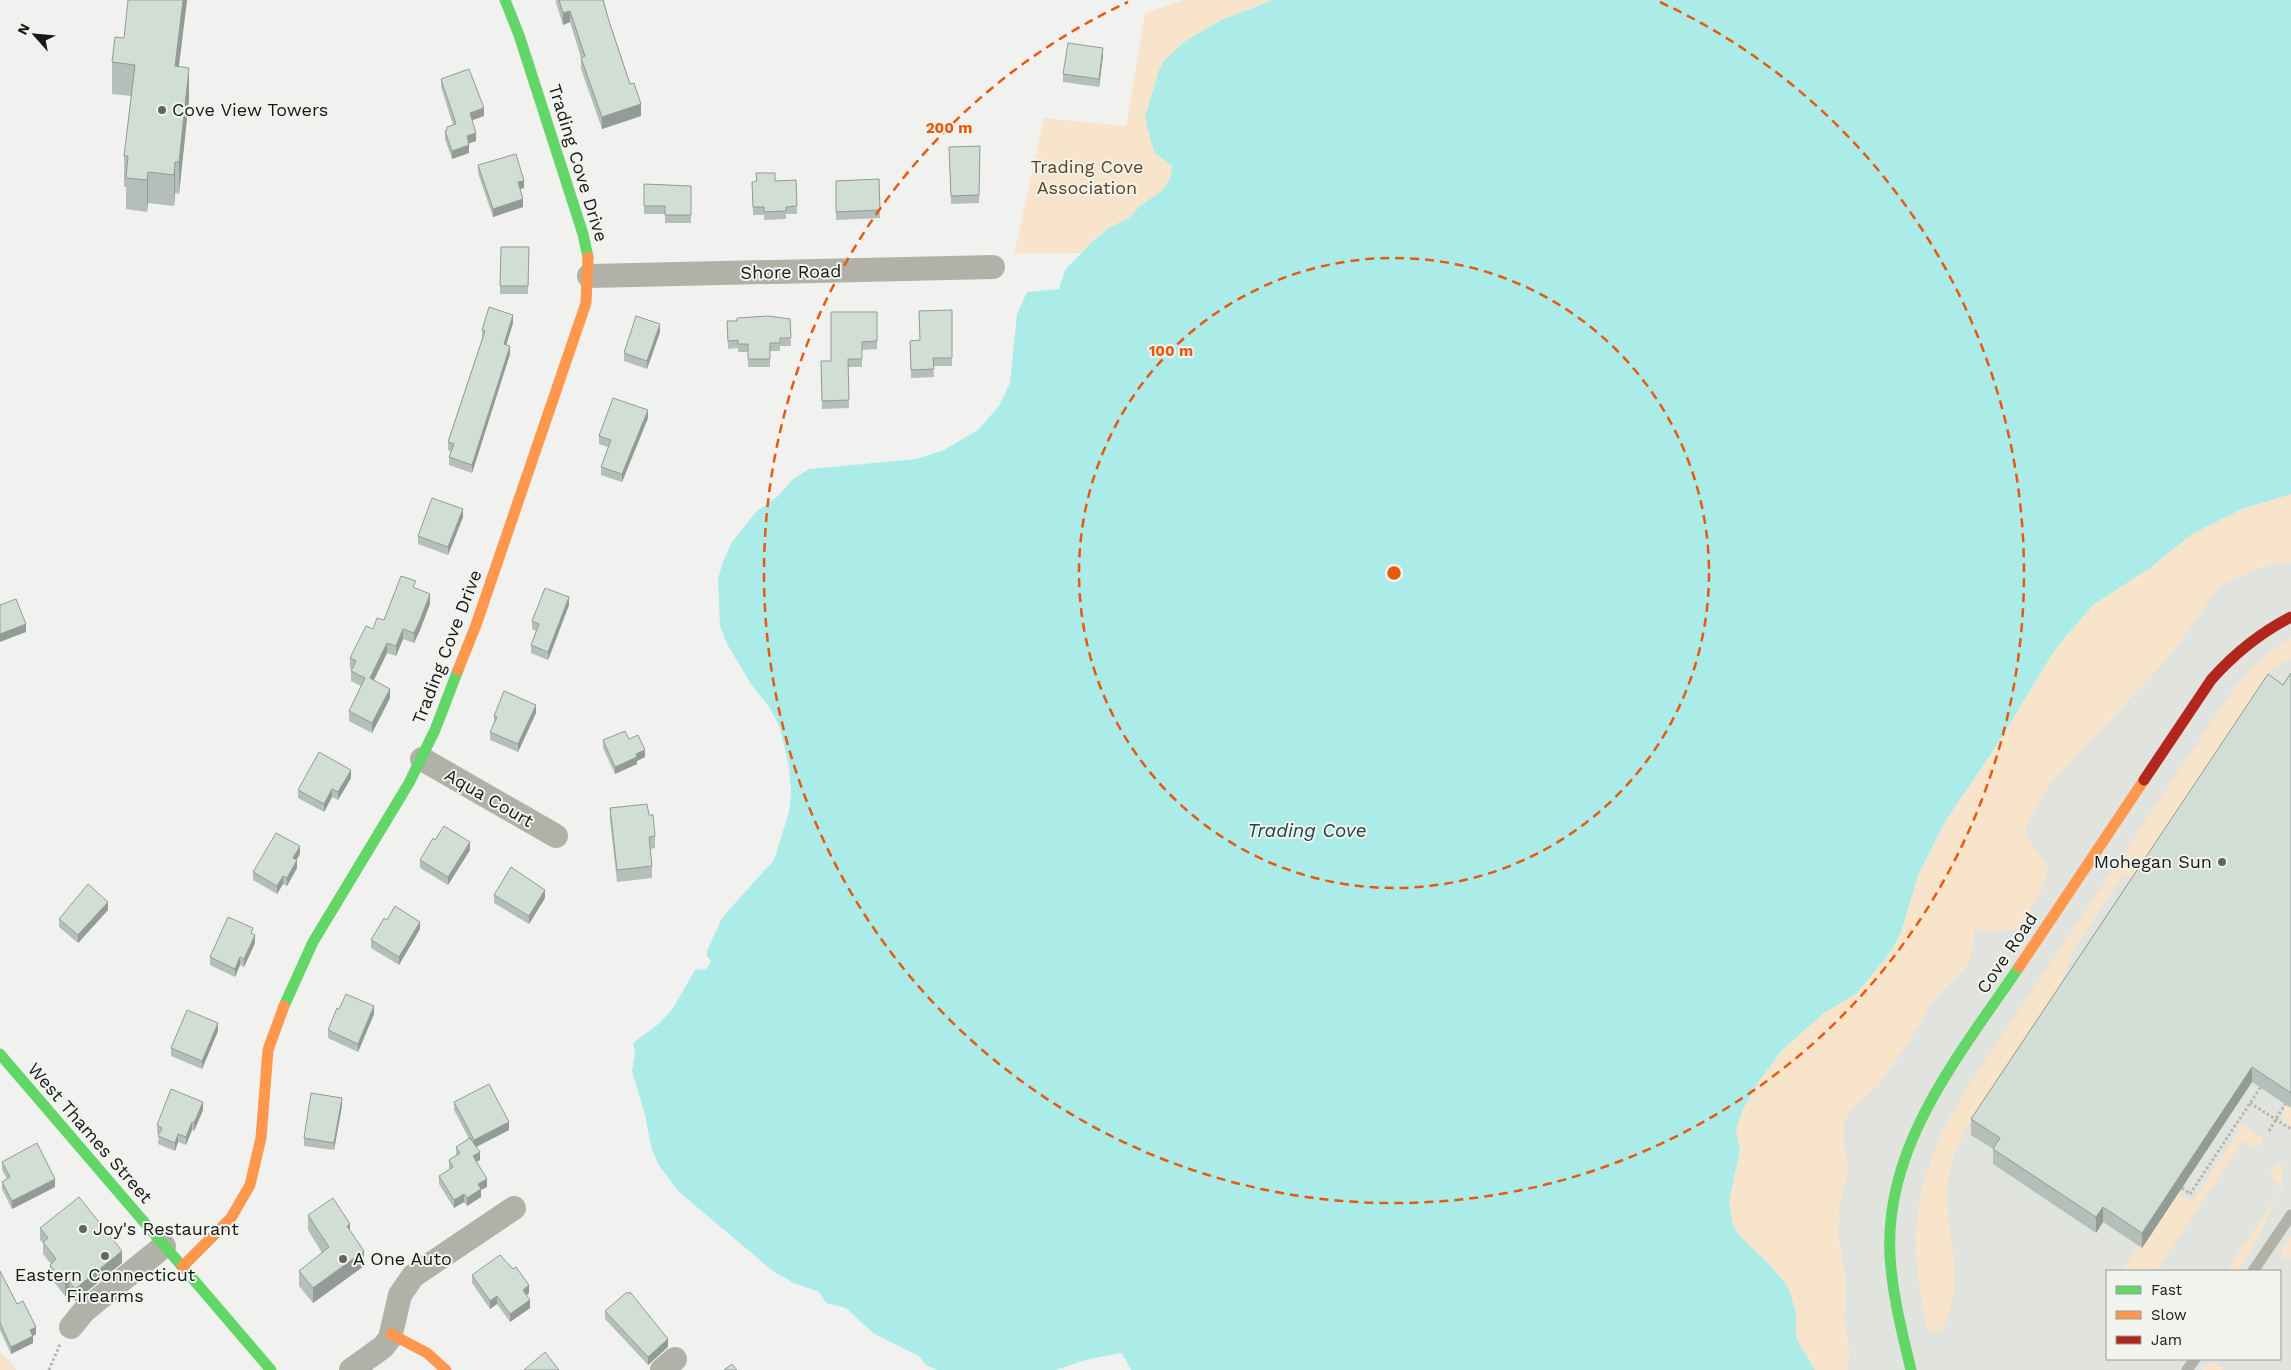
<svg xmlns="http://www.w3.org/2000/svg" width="2291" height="1370" font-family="'Work Sans',sans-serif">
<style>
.built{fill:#e1e4de;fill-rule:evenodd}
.green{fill:#f8e3cb}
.water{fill:#abece8}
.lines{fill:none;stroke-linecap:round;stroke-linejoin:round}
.path{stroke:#b6b6b1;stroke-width:3;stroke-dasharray:2.5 2.5;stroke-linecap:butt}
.lane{stroke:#b1b1a8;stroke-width:11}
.street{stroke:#b1b1a8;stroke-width:24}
.fast{stroke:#63d668;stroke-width:11}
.slow{stroke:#ff974d;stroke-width:11}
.jam{stroke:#b3261e;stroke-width:11}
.wall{fill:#b3bfb8}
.shaded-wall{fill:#929b96}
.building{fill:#d0ded6;stroke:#929b96}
.ring{fill:none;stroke:#e8590c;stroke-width:2.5;stroke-dasharray:9 6}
.poi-dot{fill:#646463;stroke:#f1f3ef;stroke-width:2}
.labels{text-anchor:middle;stroke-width:4;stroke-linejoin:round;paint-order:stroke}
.poi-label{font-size:18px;fill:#181817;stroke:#f1f3ef;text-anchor:start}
.street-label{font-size:18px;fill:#181817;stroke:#f1f3ef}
.park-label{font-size:18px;fill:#624219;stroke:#f1f3ef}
.water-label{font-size:19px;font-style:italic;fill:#1a4543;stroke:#f1f3ef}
.centre{fill:#e8590c;stroke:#f1f3ef;stroke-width:2.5}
.ring-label{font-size:15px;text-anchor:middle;font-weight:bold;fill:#e8590c;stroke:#f1f3ef;stroke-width:4;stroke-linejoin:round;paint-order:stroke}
</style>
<rect width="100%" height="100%" fill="#f1f2f0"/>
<path class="built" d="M2291 562V1370H1847L1849 1351 1844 1321 1846 1283 1838 1236 1839 1207 1848 1172V1164L1843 1150 1844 1121 1852 1109 1880 1083 1921 1023 1930 1004 1968 964 1975 913 2050 784 2173 652 2216 590 2228 581 2269 564ZM2107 1271H2280V1359H2107Z"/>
<path class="green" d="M1184 0H1273L1221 20 1184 42 1164 61 1159 70 1145 119 1159 156 1169 163 1172 168 1168 183 1159 195 1143 203 1129 218 1110 227 1098 236 1081 253 1014 254 1044 118 1126 126 1145 13Z
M2291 494V562L2269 564 2228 581 2216 590 2173 652 2050 784 2026 826 2027 837 2048 866 2042 890 2017 929 1991 932 1974 930 1973 949 1968 964 1930 1004 1921 1023 1880 1083 1852 1109 1844 1121 1843 1150 1848 1164V1172L1839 1207 1838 1236 1846 1283 1844 1321 1849 1351 1847 1370H1815L1796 1338V1312L1788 1287 1771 1266 1741 1237 1733 1225 1729 1201 1740 1150 1736 1130 1743 1109 1759 1081 1782 1050 1824 1013 1857 993 1890 953 1900 935 1919 873 1946 820 1999 742 2054 651 2068 634 2093 605 2150 568 2192 534 2242 509Z
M2291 638V658L2270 671 2133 881 2123 875 2074 949 2054 1000 1967 1128C1959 1143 1951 1158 1949 1175 1939 1231 1972 1270 1942 1330 1936 1334 1931 1333 1927 1328 1906 1232 1914 1176 1965 1091L2235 687C2252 666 2269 651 2291 638Z
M2287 1105 2291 1108V1127L2283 1122C2281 1115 2283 1111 2287 1105Z
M2243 1124 2262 1138 2261 1145 2254 1147 2243 1141 2156 1271H2122L2138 1246 2142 1248 2178 1194 2192 1202Z
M2281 1163C2291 1179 2250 1254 2239 1271H2226L2283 1187 2271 1178 2270 1173 2278 1164Z
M2291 1236V1257L2285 1260 2281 1256V1253Z
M0 1352 15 1366 16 1370H0Z
M2215 1362 2223 1370H2202L2208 1364Z"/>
<path class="water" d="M1273 0H2291V494L2242 509 2192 534 2150 568 2093 605 2068 634 2054 651 1999 742 1946 820 1919 873 1900 935 1890 953 1857 993 1824 1013 1782 1050 1759 1081 1743 1109 1736 1130 1740 1150 1729 1201 1733 1225 1741 1237 1771 1266 1788 1287 1796 1312V1338L1815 1370H1131L1122 1353 1089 1359 1055 1370H937L926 1365 919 1356 873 1333 846 1308 826 1303 819 1292 794 1283 774 1272 679 1192 658 1164 651 1147 645 1115 632 1071 635 1053 633 1043 657 1025 672 1010 695 970 706 969 711 961 707 956V951L721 920 728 911 774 860 789 812 791 792 789 767 780 728 770 708 753 687 727 644 720 626 718 580 722 564 732 542 756 512 778 496 793 479 809 469 917 459 944 450 978 430 999 406 1010 383 1017 314 1027 292 1059 289 1065 270 1093 241 1110 227 1129 218 1140 206 1162 191 1170 179 1172 166 1154 152 1145 117 1159 70 1164 61 1184 42 1221 20Z"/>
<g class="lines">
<path class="path" d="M2250 1103 2291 1129
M2269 1131 2285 1104
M2182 1188 2190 1194 2262 1085
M49 1370 60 1344"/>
<path class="lane" d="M2253 1271 2291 1215
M2187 1370 2195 1359"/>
<path class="street" d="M589 276 993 267
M422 759 556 836
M71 1327 84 1311 164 1246
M351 1370 383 1347 390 1338 400 1295 413 1276 514 1208
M662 1370 675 1359"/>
<path class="fast" d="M505 0 519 35 583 234 588 257
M284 1006 313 942 409 783 435 730 458 670
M0 1054 271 1370
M1911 1370C1902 1332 1892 1294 1890 1255 1884 1144 1961 1053 2019 967"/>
<path class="slow" d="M458 670 476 625 586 303 588 257
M2019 967 2144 780
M182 1267 231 1218 250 1185 261 1138 268 1050 284 1006
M391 1334 427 1353 446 1370"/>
<path class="jam" d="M2144 780 2211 680C2234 654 2260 633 2291 617"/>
</g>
<path class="wall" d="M128 0H187L179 66 189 99 179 194 175 193 174 206 148 203 147 212 126 209V187H124V156L131 96 112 94V62L124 38Z
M556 0H604L609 21 641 116 602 129 581 69V58L570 22 563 25 556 3Z
M1103 56 1099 87 1063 82V74Z
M441 79 484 116 472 120 476 141 469 143V153L452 159 445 139V131L447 130V127L453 125 441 87Z
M980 146 979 203 951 204 949 147Z
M478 165 524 188 520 189 523 207 493 217 478 173Z
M756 173 775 181 796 180 797 214H786V219L764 220V215H753L752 182 756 181Z
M879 179 880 218 836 220V181Z
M644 184 691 186V223H665V214H644Z
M501 247H529L528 294H500Z
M952 310V366H933L934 377 911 378 910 341 920 340Z
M877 312V349L862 350V367H848L849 408 822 409 821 361H831Z
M790 319 791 346H780V351H770V367H748V352H738V348L728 349 727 321Z
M513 323 506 345 510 354 472 473 449 465V457L451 452 448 450V442L483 338H482V330Z
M660 332 647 369 624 361V353Z
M648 418 622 482 601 475V467L608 447 599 444V436Z
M463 517 448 555 418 544V536Z
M416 588 430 604 420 630 414 643 403 639 396 656 387 653 374 680 390 698 372 733 349 721V711L361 686 351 681V671L352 669 350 668V658L384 620Z
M569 605 548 660 531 653V645L536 631 532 629V621Z
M2291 673V1108L2252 1082 2142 1248 2103 1222 2096 1233 1993 1164V1149L1971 1135V1119Z
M536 713 518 752 490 740V732L494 723V716Z
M603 740 645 757 637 761V764L615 774 603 748Z
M351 778 338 800 332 797 324 812 298 798V790Z
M610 808 649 815 655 836V848L650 849 652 866V878L617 882 610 820Z
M435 840 470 850 448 885 420 868V860Z
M300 854 296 860 297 868 287 886 283 884 277 894 253 880V872Z
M494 895 545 898 529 924 494 903Z
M108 910 78 943 59 927V919Z
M387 920 420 929 399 965 371 948V940Z
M253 934 255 943 244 967 240 965 235 977 210 965V957Z
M374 1014 358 1052 328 1038V1030Z
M218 1031 202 1069 171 1056V1048Z
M454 1102 509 1130 476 1147 480 1160 476 1162 487 1187 481 1190V1197L467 1206 464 1202 454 1208 439 1184V1176L450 1169 449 1168V1160L456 1155V1147L469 1139 454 1110Z
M342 1106 334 1150 304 1146V1138Z
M203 1110 194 1131 192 1130 186 1145 178 1142 175 1151 158 1144 159 1134 157 1133V1125Z
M2 1162 55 1187 12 1209 2 1189V1182L7 1179 2 1170Z
M308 1215 350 1231 364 1266 313 1303 299 1286V1271L322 1253 308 1230Z
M40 1228 122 1263 75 1301 69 1293 65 1296 50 1277V1265L51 1264 43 1254V1243L40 1240Z
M513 1269 529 1293 527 1295 530 1308 510 1322 497 1304 490 1309 472 1283V1275Z
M0 1271 17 1304 36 1334 33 1336V1343L11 1354 0 1330Z
M605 1311 668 1347 648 1365 605 1319Z"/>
<path class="shaded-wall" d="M183 0H187L175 97V66Z
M570 11V22L563 25V13Z
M1103 48V56L1099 87V79Z
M189 68V99L179 194V162Z
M641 104V116L602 129V117Z
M484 108V116L470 121V113Z
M476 133V141L467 144V136Z
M469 145V153L452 159V151Z
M175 162V193L174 206V175Z
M148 172V203L147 212V180Z
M524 181V188L518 190V182Z
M523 199V207L493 217V209Z
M513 315V323L504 352V344Z
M660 324V332L647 369V361Z
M510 346V354L472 473V465Z
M648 410V418L622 482V474Z
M463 509V517L448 555V547Z
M430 594V604L420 630 414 643V633Z
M569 597V605L548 660V652Z
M26 624V632L0 642V634Z
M403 629V639L396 656V646Z
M387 643V653L370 688V678Z
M390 689V698L372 733V723Z
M536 705V713L518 752V744Z
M645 750V757L637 761V764L615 774V767L636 754Z
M351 770V778L338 800V792Z
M332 789V797L324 812V804Z
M470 842V850L448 885V877Z
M300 846V854L293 866V858Z
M297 860V868L287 886V878Z
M283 876V884L277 894V886Z
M545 890V898L529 924V916Z
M108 902V910L78 943V935Z
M420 922V929L399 965V957Z
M255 935V943L244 967V959Z
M240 957V965L235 977V969Z
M374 1006V1014L358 1052V1044Z
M218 1023V1031L202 1069V1061Z
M2252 1067V1082L2142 1248V1233Z
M342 1098V1106L334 1150V1143Z
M203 1102V1110L194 1131V1123Z
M192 1122V1130L186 1145V1137Z
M509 1122V1130L474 1148V1140Z
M178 1134V1142L175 1151V1143Z
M480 1152V1160L473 1164V1156Z
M55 1179V1187L12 1209V1201Z
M487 1179V1187L481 1190V1197L467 1206V1198L478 1184Z
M464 1194V1202L454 1208V1200Z
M2103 1207V1222L2096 1233V1217Z
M350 1224V1239L347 1226Z
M122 1251V1263L75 1301V1289Z
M364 1251V1266L313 1303V1288Z
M69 1281V1293L65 1296V1284Z
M529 1285V1293L523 1298V1290Z
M497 1296V1304L490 1309V1301Z
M530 1300V1308L510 1322V1314Z
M36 1327V1334L33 1336V1343L11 1354V1347L30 1330Z
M668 1339V1347L648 1365V1357Z"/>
<path class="building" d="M128 0H183L175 66 189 68 179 162H175L174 175 148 172 147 180 126 178 128 156H124L135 65 112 62 115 37 124 38Z
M559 0H603L609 21 630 84 634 83 641 104 602 117 581 58 585 56 570 11 563 13Z
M1068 43 1103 48 1099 79 1063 74Z
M469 69 484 108 470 113 476 133 467 136 469 145 452 151 445 131 447 130V127L456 124 441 79Z
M980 146 979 195 951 196 949 147Z
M516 154 524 181 518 182 523 199 493 209 478 165Z
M756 173H775V181L796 180 797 206 786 207V211L764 212V207H753L752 182 757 181Z
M879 179 880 210 836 212V181Z
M644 184 691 186V215H665V206H644Z
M501 247H529L528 286H500Z
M489 307 513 315 504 344 510 346 472 465 449 457 454 444 448 442 485 331 482 330Z
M952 310V358H933L934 369 911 370 910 341 920 340 919 311Z
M831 312H877V341L862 342V359H848L849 400 822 401 821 361H831Z
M636 316 660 324 647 361 624 353Z
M768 316 790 319 791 338H780V343H770V359H748V344H738V340L728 341 727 321H737V318Z
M613 398 648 410 622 474 601 467 611 440 599 436Z
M432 498 463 509 448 547 418 536Z
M401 576 416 581 413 587 430 594 420 620 414 633 403 629 396 646 387 643 370 678 390 689 372 723 349 711 365 678 351 671 356 661 350 658 366 626 373 629 377 618 384 620Z
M545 588 569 597 548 652 531 645 539 624 532 621Z
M16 599 26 624 0 634V605Z
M2291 673V1093L2252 1067 2142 1233 2103 1207 2096 1217 1993 1149 2000 1138 1971 1119 2268 674 2283 685Z
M504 691 536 705 518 744 490 732 497 717 494 716Z
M625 731 629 739 638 735 645 750 636 754 637 757 615 767 603 740Z
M319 752 351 770 338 792 332 789 324 804 298 790Z
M647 804 649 815H653L655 836 649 837 652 866 617 870 610 808Z
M444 826 470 842 448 877 420 860 433 838 435 840Z
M276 833 300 846 293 858 297 860 287 878 283 876 277 886 253 872Z
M511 867 545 890 529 916 494 895Z
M88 884 108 902 78 935 59 919Z
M395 906 420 922 399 957 371 940 384 918 387 920Z
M228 917 253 928 251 933 255 935 244 959 240 957 235 969 210 957Z
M346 994 374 1006 358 1044 328 1030 337 1008 339 1009Z
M187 1010 218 1023 202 1061 171 1048Z
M489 1084 509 1122 474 1140 454 1102Z
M171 1089 203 1102 194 1123 192 1122 186 1137 178 1134 175 1143 158 1136 162 1128 157 1125Z
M311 1093 342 1098 334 1143 304 1138Z
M470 1138 480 1152 473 1156 487 1179 478 1184 481 1189 467 1198 464 1194 454 1200 439 1176 453 1167 449 1160 460 1153 456 1147Z
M37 1143 55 1179 12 1201 2 1182 10 1177 2 1162Z
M79 1197 122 1251 75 1289 69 1281 65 1284 50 1265 56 1259 43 1242 48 1238 40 1228Z
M333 1198 350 1224 347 1226 364 1251 313 1288 299 1271 329 1247 308 1215Z
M500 1255 513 1269 516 1267 529 1285 523 1290 530 1300 510 1314 497 1296 490 1301 472 1275Z
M0 1271 17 1304 23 1301 36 1327 30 1330 33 1336 11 1347 0 1323Z
M627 1292 629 1294 630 1292 668 1339 648 1357 605 1311Z
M545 1352 559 1370H524Z
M732 1364 737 1370H724Z"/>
<g class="ring">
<circle cx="1394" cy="573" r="315"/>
<path d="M1660 2A630 630 0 1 1 1128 2"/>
</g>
<g class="poi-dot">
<circle cx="162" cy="110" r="5"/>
<circle cx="2222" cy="862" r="5"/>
<circle cx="83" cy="1229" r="5"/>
<circle cx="105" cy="1256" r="5"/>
<circle cx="343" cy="1259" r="5"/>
</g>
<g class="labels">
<g class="poi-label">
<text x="172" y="116">Cove View Towers</text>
<text x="2212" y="868" text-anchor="end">Mohegan Sun</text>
<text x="93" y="1235">Joy's Restaurant</text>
<text x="353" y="1265">A One Auto</text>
<text x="105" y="1281" text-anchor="middle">Eastern Connecticut<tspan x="105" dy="21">Firearms</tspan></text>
</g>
<g class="street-label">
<text transform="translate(578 163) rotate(73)" y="6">Trading Cove Drive</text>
<text transform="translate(791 272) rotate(-1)" y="6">Shore Road</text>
<text transform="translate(447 647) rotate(-69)" y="6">Trading Cove Drive</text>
<text transform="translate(489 798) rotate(30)" y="6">Aqua Court</text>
<text transform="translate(2007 953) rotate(-56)" y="6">Cove Road</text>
<text transform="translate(90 1133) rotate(49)" y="6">West Thames Street</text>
</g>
<g class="park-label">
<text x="1087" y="173">Trading Cove<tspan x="1087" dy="21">Association</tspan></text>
</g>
<g class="water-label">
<text x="1307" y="837">Trading Cove</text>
</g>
</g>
<circle cx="1394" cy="573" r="8" class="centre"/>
<g class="ring-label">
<text x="949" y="133">200 m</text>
<text x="1171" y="356">100 m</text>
</g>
<rect x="2106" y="1270" width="175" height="90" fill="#f1f3ef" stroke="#9a9b99"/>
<rect x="2116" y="1286" width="25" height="8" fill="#63d668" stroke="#9a9b99"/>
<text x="2151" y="1295" font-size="15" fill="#181817">Fast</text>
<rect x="2116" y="1311" width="25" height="8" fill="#ff974d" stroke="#9a9b99"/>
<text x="2151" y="1320" font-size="15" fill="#181817">Slow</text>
<rect x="2116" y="1336" width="25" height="8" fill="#b3261e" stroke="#9a9b99"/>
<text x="2151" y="1345" font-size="15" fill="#181817">Jam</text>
<g transform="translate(35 35) rotate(297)" stroke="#f1f3ef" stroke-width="4" paint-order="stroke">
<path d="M0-4L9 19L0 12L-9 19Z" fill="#181817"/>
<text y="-8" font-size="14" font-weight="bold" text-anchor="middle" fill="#181817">N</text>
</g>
</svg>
